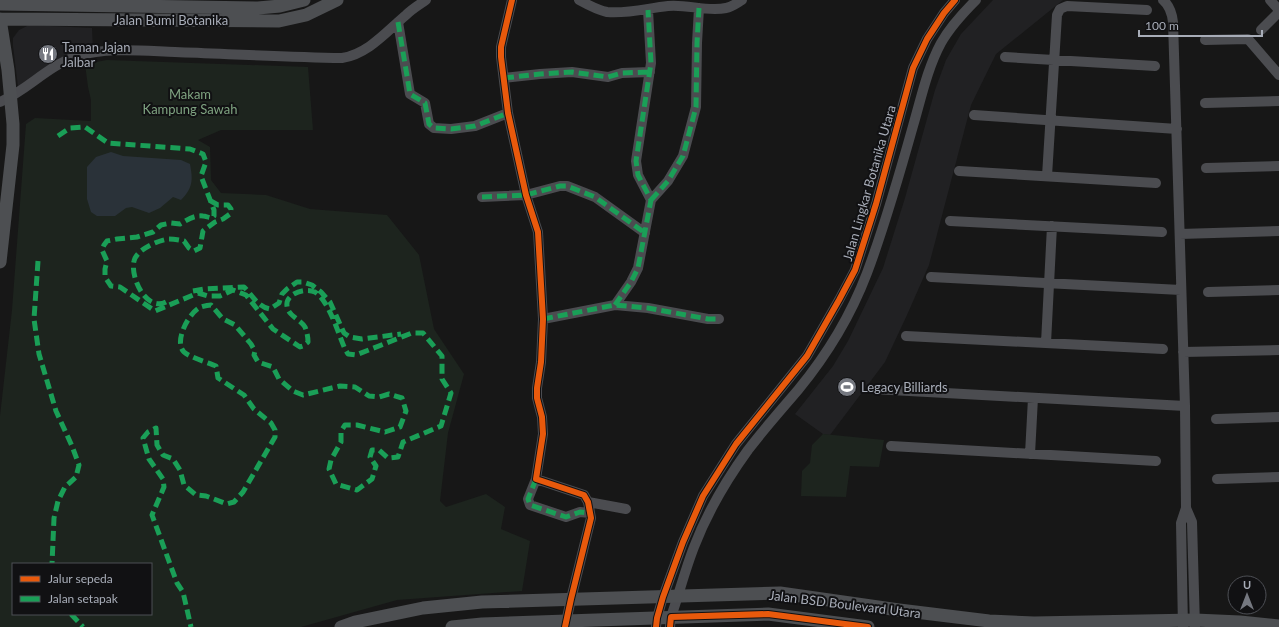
<svg xmlns="http://www.w3.org/2000/svg" width="1279" height="627" font-family="Lato,sans-serif">
<style>
.built{fill:#212123}
.green{fill:#1d241e;fill-rule:evenodd}
.water{fill:#2a3239}
.lines{fill:none;stroke-linecap:round;stroke-linejoin:round}
.minor{stroke:#4b4c50;stroke-width:10}
.major{stroke:#4d4f52;stroke-width:13}
.quiet{stroke:#1a9f57;stroke-width:5;stroke-dasharray:10 5;stroke-linecap:butt}
.cycleway-casing{stroke:#111113;stroke-width:8}
.cycleway{stroke:#e8590c;stroke-width:6}
.labels{text-anchor:middle;stroke-width:4;stroke-linejoin:round;paint-order:stroke}
.street-label{font-size:13px;fill:#a8adb8;stroke:#111113}
.poi-label{font-size:13px;fill:#a8adb8;stroke:#111113;text-anchor:start}
.park-label{font-size:13px;fill:#7fa381;stroke:#111113}
</style>
<rect width="100%" height="100%" fill="#171717"/>
<path class="built" d="M993 0H1063L996 54 971 105 929 265 907 315 885 362 830 435 823 434 795 414 833 366 848 341 883 268 905 198 935 90 946 60 961 34Z
M29 25 92 28 93 51 18 87 13 46V38L19 30Z"/>
<path class="green" d="M107 60 308 67 313 130H221L198 140 210 147 211 180 221 193 266 195 310 209 387 215 419 255 434 329 464 374 448 433 440 501 446 507 486 494 505 507 501 529 530 541 522 591 397 600 301 627H0V416L12 310 26 124 35 118 91 121V100L88 87 85 64ZM13 564H151V614H13Z
M823 434 884 440 879 467 850 466 846 497 801 496 802 471 810 463 812 445Z"/>
<path class="water" d="M111 152 123 156 181 160 190 164C193 180 193 188 181 200L173 197 160 208 149 213 132 207 126 208 115 216H97L91 212 87 199V167L96 157Z"/>
<g class="lines">
<path class="minor" d="M512 0 501 47V57L508 113 526 195 538 232 543 319 541 362 537 388V398L542 417 543 434 536 479 584 495 588 502 591 518 571 599 565 627
M579 0C588 5 597 10 607 12 628 14 648 8 668 6 687 4 707 12 726 8 732 7 737 3 742 0
M1163 0C1170 6 1172 13 1173 22L1185 406 1186 508 1181 523 1183 627
M1270 0 1279 10
M398 22 410 94 425 103 429 124 434 128 451 129 475 126 508 113
M1261 30 1279 12
M1205 40 1248 39 1279 75
M1005 57 1155 66
M504 78 540 74 572 72 608 77 622 73 650 72
M0 102C28 90 48 65 78 56 106 47 145 51 175 52 230 54 286 57 342 58 368 54 386 32 406 15 412 9 419 5 426 0
M1205 103 1279 101
M974 115 1177 129
M1206 168 1279 166
M959 171 1156 183
M1047 176 1057 15 1060 9 1067 6 1147 10
M482 197 526 195 560 186H567L595 197 645 233
M651 200 668 181 683 156 696 107 697 43 699 8
M950 221 1162 232
M1180 234 1279 231
M931 277 1181 290
M1208 292 1279 290
M615 305 631 282 638 268 651 200 638 175 636 161 651 63 648 10
M543 319 615 305 648 308 708 319H719
M906 336 1163 349
M1046 343 1052 226
M1183 352 1279 350
M873 389 1185 406
M1216 419 1279 417
M891 446 1156 461
M1030 454 1033 398
M536 479 528 499 530 505 566 517 580 512 590 513
M1217 479 1279 477
M588 502 626 509
M1186 508 1192 522 1195 627
M656 627 657 618 663 597 683 542 703 496 736 444 807 356 839 300 855 270 876 204 913 68 927 39 944 13 955 0
M670 627 671 617C679 594 685 570 694 547 707 513 727 479 748 450 764 429 781 410 798 390 826 356 851 315 867 273 885 225 899 176 913 126 921 99 927 69 941 43 950 27 963 13 976 0"/>
<path class="major" d="M0 4 258 8 280 6 304 0
M0 19 279 21 306 15 337 0
M0 19 8 70 13 124V145L0 262
M341 627 355 622 423 608 482 602 780 593 899 610 989 621 1034 623 1195 620 1240 622 1279 626
M452 627 482 624 768 614 868 627"/>
<path class="quiet" d="M398 22 410 94 425 103 429 124 434 128 451 129 475 126 508 113
M504 78 540 74 572 72 608 77 622 73 650 72
M58 136 70 128 85 127 108 143 190 149 203 154 206 162 201 176 214 210V216L212 218C209 218 206 216 203 216 194 215 187 220 180 224L171 223 161 225 153 232 137 237 117 239 107 241 104 245 102 250 107 261 105 269V277L111 286 120 287 155 311 198 293 208 296H220L233 290 246 295 273 329 300 347 303 346 308 342C308 337 307 332 305 327 300 319 288 316 287 306 285 294 305 287 315 292 329 301 338 333 345 349L348 354 356 355 412 333H423L442 356V379L451 393 441 426 403 442 398 457 388 458 379 450H372L370 457 376 466 372 479 357 490 336 484 329 469 331 460 341 442V431L345 425H357L385 432 400 427 406 411 402 398 389 394 379 397 369 396 355 387 340 386 303 395 293 391 279 379 273 367 258 362 254 355 255 351 251 344 235 325 223 319 211 305C208 305 204 306 201 307 190 311 173 341 184 352 189 357 209 363 216 366L218 378 244 395 254 409 271 423 275 430V437L243 492 234 502 227 504 206 496 196 495 184 485 180 470 173 459 163 455 157 445 156 428 148 432 143 438 149 459 163 479 164 487 152 515 177 583 183 592 191 627
M482 197 526 195 560 186H567L595 197 645 233
M651 200 668 181 683 156 696 107 697 43 699 8
M38 261 34 319 39 354 56 411 72 446 79 465 76 477 65 487 58 501 54 518 52 564
M193 291 204 289 244 287C252 295 258 307 270 309L279 303 282 294 287 289 297 282H303L312 285 321 292 330 302 344 333 350 337 362 339 401 334
M166 302C146 312 130 277 134 261 136 250 158 240 169 239 174 239 179 240 184 241L189 248 194 251 200 248 203 231 215 222 223 219 230 214 231 209 228 205H218L209 200
M615 305 631 282 638 268 651 200 638 175 636 161 651 63 648 10
M543 319 615 305 648 308 708 319H719
M536 479 528 499 530 505 566 517 580 512 590 513
M71 614 83 627"/>
<g class="cycleway-casing">
<path id="cycleway" d="M512 0 501 47V57L508 113 526 195 538 232 543 319 541 362 537 388V398L542 417 543 434 536 479 584 495 588 502 591 518 571 599 565 627
M656 627 657 618 663 597 683 542 703 496 736 444 807 356 839 300 855 270 876 204 913 68 927 39 944 13 955 0
M670 627 671 617 768 614 868 627"/>
</g>
<use href="#cycleway" class="cycleway"/>
</g>
<defs>
<g id="restaurant-disc" transform="scale(1)"><circle r="9.5" fill="#757880" stroke="#111113"/><path d="M-5-6h1v4h1v-4h1v4h1v-4h1v5L-1.5 .5V6h-2V.5L-5-1ZM5-6V6H3V1.5H1.5Q1.5-4 5-6Z" fill="#fff"/></g>
<g id="stadium-disc" transform="scale(1)"><circle r="9.5" fill="#757880" stroke="#111113"/><path d="M0-5a6.5 5 0 1 0 0 10a6.5 5 0 1 0 0-10ZM-3.5-1.8h7v3.6h-7Z" fill="#fff"/></g>
</defs>
<g fill-rule="evenodd">
<use href="#restaurant-disc" x="48" y="54"/>
<use href="#stadium-disc" x="847" y="387"/>
</g>
<g class="labels">
<g class="street-label">
<text x="171" y="25">Jalan Bumi Botanika</text>
<text transform="translate(869 183) rotate(-74)" y="5">Jalan Lingkar Botanika Utara</text>
<text transform="translate(845 604) rotate(7)" y="5">Jalan BSD Boulevard Utara</text>
</g>
<g class="poi-label">
<text x="62" y="52">Taman Jajan<tspan x="62" dy="15">Jalbar</tspan></text>
<text x="861" y="392">Legacy Billiards</text>
</g>
<g class="park-label">
<text x="190" y="99">Makam<tspan x="190" dy="15">Kampung Sawah</tspan></text>
</g>
</g>
<rect x="12" y="563" width="140" height="52" fill="#111113" stroke="#4d4f55"/>
<rect x="20" y="576" width="20" height="6" fill="#e8590c" stroke="#4d4f55"/>
<text x="48" y="583" font-size="12" fill="#a8adb8">Jalur sepeda</text>
<rect x="20" y="596" width="20" height="6" fill="#1a9f57" stroke="#4d4f55"/>
<text x="48" y="603" font-size="12" fill="#a8adb8">Jalan setapak</text>
<g transform="translate(1247 595)"><circle r="19" fill="#111113" stroke="#4d4f55"/>
<path d="M0-3L7 15L0 10L-7 15Z" fill="#757880"/>
<text y="-6" font-size="11" font-weight="bold" text-anchor="middle" fill="#a8adb8">U</text>
</g>
<path d="M1139 30v6h123v-6" fill="none" stroke="#a8adb8" stroke-width="2"/>
<text x="1145" y="30" font-size="12" fill="#a8adb8" stroke="#111113" stroke-width="3" paint-order="stroke">100 m</text>
</svg>
